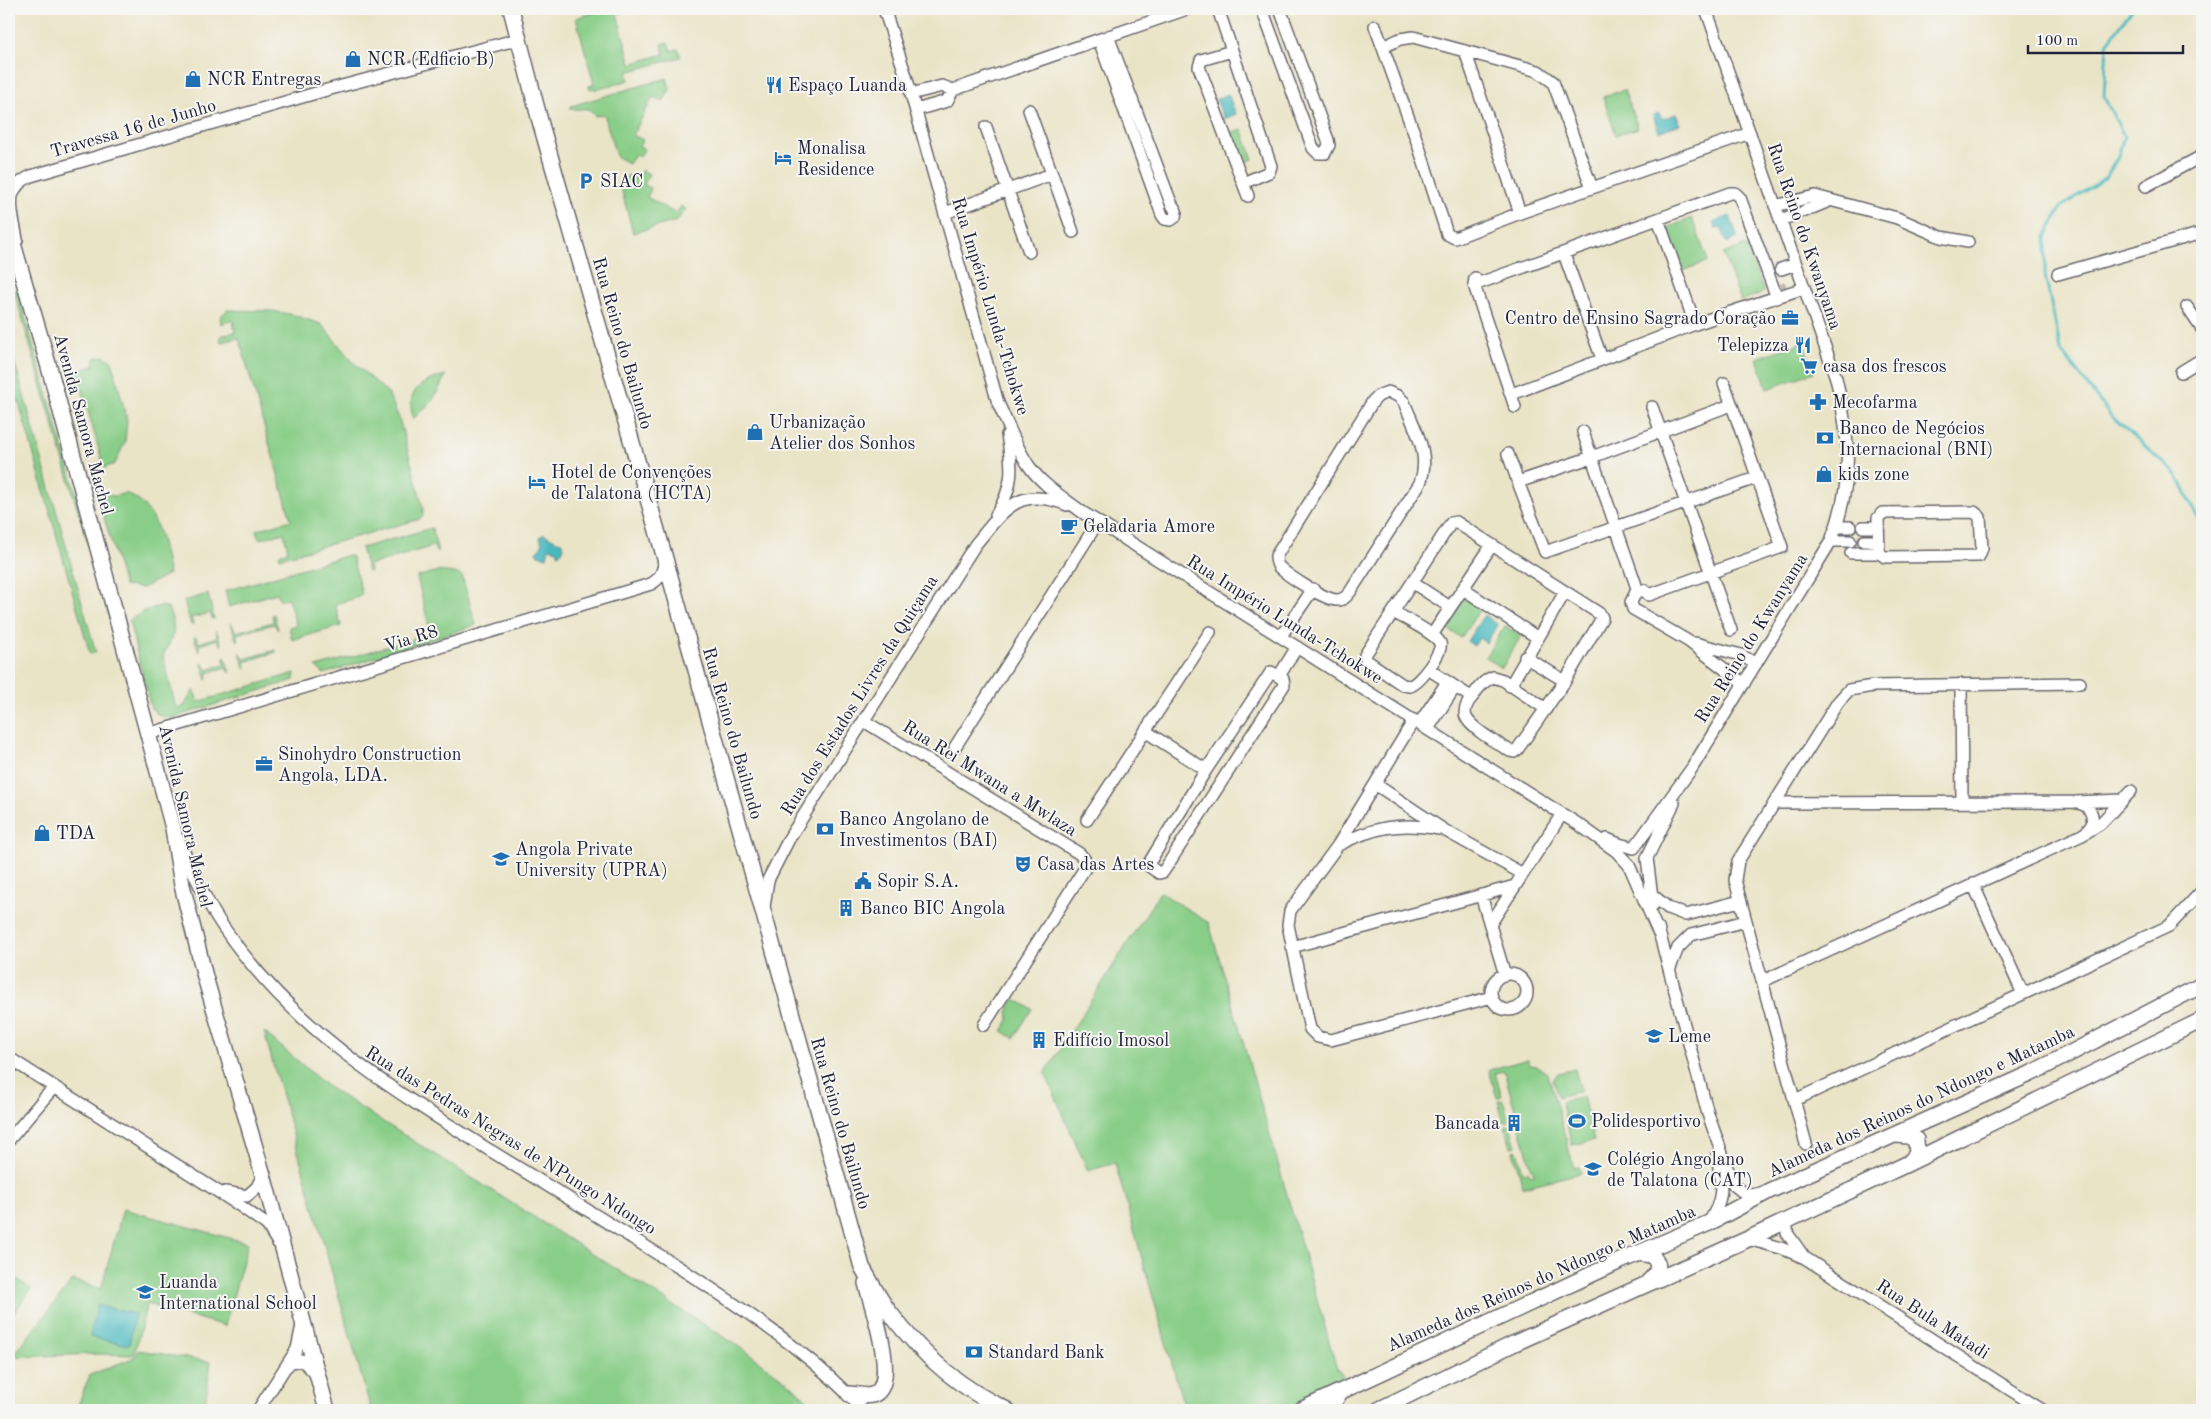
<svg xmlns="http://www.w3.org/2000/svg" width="2211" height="1419" font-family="'Old Standard TT',serif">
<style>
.green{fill:#89ce88;stroke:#567862}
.water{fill:#4ab9bf;stroke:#366e7d}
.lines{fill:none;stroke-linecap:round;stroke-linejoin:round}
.stream{stroke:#4ab9bf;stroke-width:3}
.minor-tunnel{stroke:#c2bdab;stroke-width:11;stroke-dasharray:11 5.5;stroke-linecap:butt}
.minor-casing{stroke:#68666c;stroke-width:14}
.major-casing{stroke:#68666c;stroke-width:18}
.minor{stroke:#fff;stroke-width:11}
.major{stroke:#fff;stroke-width:15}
.labels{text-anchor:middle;stroke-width:4;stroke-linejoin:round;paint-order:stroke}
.poi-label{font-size:18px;fill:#22223b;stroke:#f6f6f2;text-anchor:start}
.street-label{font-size:18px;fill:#22223b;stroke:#f6f6f2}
</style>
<rect width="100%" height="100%" fill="#f6f6f2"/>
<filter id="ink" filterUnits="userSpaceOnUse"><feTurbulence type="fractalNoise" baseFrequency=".02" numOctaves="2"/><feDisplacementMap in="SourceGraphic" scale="10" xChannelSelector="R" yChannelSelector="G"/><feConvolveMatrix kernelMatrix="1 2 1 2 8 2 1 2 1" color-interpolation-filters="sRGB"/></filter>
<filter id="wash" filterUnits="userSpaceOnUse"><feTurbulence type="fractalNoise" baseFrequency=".0096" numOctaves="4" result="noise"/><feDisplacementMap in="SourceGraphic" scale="20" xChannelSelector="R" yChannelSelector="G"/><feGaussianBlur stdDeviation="1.12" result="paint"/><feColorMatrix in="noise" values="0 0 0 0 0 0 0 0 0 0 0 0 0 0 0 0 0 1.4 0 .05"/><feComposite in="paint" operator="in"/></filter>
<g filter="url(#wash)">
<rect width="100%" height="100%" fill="#eae4c7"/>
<path class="green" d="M606 9H633L617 14 631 64 664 54 662 44 668 42 671 51 678 49 681 57 627 72 629 80 596 90 595 88 590 89 589 86 594 84 576 18Z
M667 78 670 89 663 102 653 97 633 135 643 140 639 146 644 149 640 157 635 155 629 164 617 157 615 153 604 114 595 116C587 104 581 111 570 109L571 106Z
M1624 90 1638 128 1616 135 1603 97Z
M1242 129 1253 159 1237 165 1227 134Z
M642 170 649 174 644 184 651 189 647 197 676 214 681 206 686 209 677 221 633 233 621 188 628 175 636 179Z
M1692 218 1708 261 1683 271 1667 228Z
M1746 245 1764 292 1741 301 1723 254Z
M17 289 116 630 113 631 14 290Z
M227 310 272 311 294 315 321 324 353 362 388 393 399 418 423 507V515L420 519 280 558 279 554 288 551 284 533 259 539 256 530 291 520 239 338 221 342 220 336 235 332 233 320 221 324 220 317Z
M9 342 96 653 90 654 9 367Z
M1803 342 1814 372 1767 389 1757 358Z
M104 356 112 361 127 420 125 442 115 464 104 468 77 371 94 366 95 358Z
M446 375 433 400 413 419C405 390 422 381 446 375Z
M97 493 114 496 126 493C160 509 161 541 169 574L142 588 124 586Z
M432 528 438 552H436L434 546 369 565 370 571 368 572 361 548Z
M348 555 352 557 362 594 359 597 335 604 341 626 292 640 289 627 296 625 288 598 280 600 277 593 229 607 225 591Z
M438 571 455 573 462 576 476 625 324 674 316 667 431 634 417 577Z
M208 594 214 619H212L210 613 191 618 193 624 191 625 184 601Z
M1464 598 1480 609 1461 638 1445 627Z
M160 606 167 607 169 610C178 633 173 636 163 656L175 704 178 708 183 707 194 690 198 702 295 673 294 680 172 718 160 716 151 708 129 621 143 611Z
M274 614 278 630 274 624 237 634 238 641 236 640 231 623 236 632 273 622 272 615Z
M1505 626 1521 636 1502 668 1485 657Z
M216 630 222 645H220L218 639 199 645V652L194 637H196L199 643 217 637Z
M276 650V652L245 662 246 668H244L240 652 244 659Z
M225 657 230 673 228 672 226 667 208 673 207 680 202 664H204L207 670 225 664 224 658Z
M1160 892 1209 923 1337 1369 1345 1378 1346 1385 1285 1410H1185L1115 1163 1088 1171 1045 1073Z
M1015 999 1032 1009 1014 1038 1002 1031 1009 1020 1008 1010Z
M264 1032 328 1087 746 1351 790 1384 818 1410H371Z
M1528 1059 1530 1065 1537 1066 1548 1074 1574 1168 1579 1167 1581 1173 1523 1187 1513 1151 1517 1150 1523 1172 1528 1171 1530 1175 1534 1174 1533 1170H1532L1504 1071 1495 1073 1502 1096 1497 1098 1489 1070Z
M1575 1069 1581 1091 1558 1097 1553 1080 1558 1073Z
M1583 1096 1594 1140 1572 1145 1561 1102Z
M1503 1100 1509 1121 1504 1122 1498 1101Z
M1510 1125 1516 1146 1511 1147 1505 1126Z
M123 1209 248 1243 225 1326 147 1304 134 1355 99 1354 12 1357 73 1280 101 1289Z
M9 1273 31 1289 9 1320Z
M138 1350 211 1362 204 1410H76L90 1375 135 1357Z"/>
<path class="water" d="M1228 94 1236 114 1224 119 1216 99Z
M1659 113 1662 119 1676 114 1680 124 1659 132 1653 115Z
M1730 216 1738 238 1727 243 1721 227 1715 229 1713 223Z
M544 534 557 541 562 542 564 547 562 552 558 554V550L549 548 547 557 538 555 536 552 542 545 540 537Z
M1484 615 1498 625 1486 643 1479 638 1474 646 1467 641Z
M97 1305 135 1314 129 1345 90 1337Z"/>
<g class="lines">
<path class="stream" d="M2132 9 2107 44 2104 97 2124 136 2118 157 2106 177 2061 207 2046 237 2045 275 2061 351 2110 415 2177 475 2202 526"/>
</g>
</g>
<g filter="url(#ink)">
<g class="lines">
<path class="minor-tunnel" d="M1782 289 1787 287"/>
<g class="minor-casing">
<path id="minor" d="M884 9 906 76 998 403C1008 424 1016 447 1029 466 1042 485 1064 498 1082 512L1581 826 1616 851 1629 865 1659 934
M1218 9 1271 166 1269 172 1243 183
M1262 9 1313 148 1318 153H1325L1329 145 1328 140 1280 9
M1375 26 1418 144 1447 234 1455 238 1520 213 1750 133
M1099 40 1162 215 1165 219 1171 220 1175 217 1176 211 1171 203 1108 36
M1383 47 1400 39 1413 37 1538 71 1553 82 1592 188
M1232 51 1201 60 1199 67 1248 196
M1465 51 1520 213
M911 94 942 86 953 90 1187 9
M916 110 947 101 953 90
M1029 110 1073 232
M986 127 1029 252
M2146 186 2202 156
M1775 206 1815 196 1897 218 1941 237 1968 242
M1805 211 1829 201
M945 213 1052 174
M1658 219 1695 324
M1781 220 1797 214
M17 240C13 212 1 190 31 176L323 91 519 39
M1564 254 1602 359
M1781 269 1796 264
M2058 274 2202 233
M1475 278 1474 285 1515 407
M1474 285 1730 193H1735L1740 198 1777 298
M2187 307 2202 329
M2181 372 2202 359
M1388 392 1398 396 1404 402C1415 430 1431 454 1420 483L1350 592C1346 597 1343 600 1337 600 1325 600 1288 576 1279 567 1276 563 1276 560 1276 556L1373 401 1378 396Z
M1512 394 1695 324 1804 288
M1652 407 1731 630
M1583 432 1638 591
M1508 454 1518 482 1592 457 1731 405
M1518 482 1545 552 1756 478
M1974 512 1980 517 1982 548 1979 556 1885 557 1879 553 1878 518 1882 513Z
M996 515C1014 487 1013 467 1007 435
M1836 527H1850
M1863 527H1878
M1831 541H1850
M1864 541H1878
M1851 553H1879
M1413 583 1450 607
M1463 589 1538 638
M1649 595 1782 547 1724 383
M1649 595 1644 590 1636 592 1631 602 1633 609 1688 641 1744 684
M1394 612C1405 619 1435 633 1440 643 1444 651 1419 684 1410 686 1409 686 1404 685 1403 685L1366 660 1365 655 1451 523 1456 522 1600 614 1602 618 1565 681 1517 750 1514 752 1510 751C1499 744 1471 729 1466 717 1463 710 1468 701 1473 696 1478 688 1484 680 1493 677L1503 680 1546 709
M1432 635 1492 545
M1281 636 1313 589
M1695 643 1741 655 1756 664
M1525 657 1565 681
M1428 669 1471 697
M1271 672 1283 679 1284 685 1163 872 1159 873 1150 867 1149 863 1206 770Z
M1279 676 1297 647
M1961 684 1962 802
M1510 686 1565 592
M1414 720 1338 845 1290 911 1288 925 1310 1029 1318 1037 1331 1040 1492 997
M864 721 1080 854 1085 860V868L984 1025
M1419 724 1447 682
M1428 729 1455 687
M1145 731 1206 770
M148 734 651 584C660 579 664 572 664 561
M955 747 1098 522
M1375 784 1444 830 1523 874
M1774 803 2075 802 2122 800
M2077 803C2089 804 2094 814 2092 825L2087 831
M1087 820 1210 632
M178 839C192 868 205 901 224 928 294 1030 388 1087 491 1151 566 1197 641 1242 715 1291 768 1326 820 1363 863 1410
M1607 839 1619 844 1634 848 1692 768 1831 541C1854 481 1850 438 1836 378L1706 9
M1338 845C1374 827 1399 822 1439 829
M1973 884 2023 994
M1650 893 1668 908 1686 915 1740 901
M1481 895 1505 975
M1653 905 1647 858 1674 803
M764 907 768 880 790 837 975 545C1004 510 1018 485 1067 505
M1491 923 1562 814
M1658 928 1708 1114 1729 1173 1734 1185 1744 1193 1751 1195 1761 1193
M1292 947 1515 886
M1670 968 1678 948 1691 935 1746 921
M1491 992a18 18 0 1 1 36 0a18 18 0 1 1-36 0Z
M1763 981 2082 835 2101 823 2131 791
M9 1058 239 1205 267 1225 278 1243
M1795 1100 2169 926 2202 891
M9 1140 53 1088
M1806 1144 1735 880 1738 861 1838 702 1849 690 1873 686 2080 683
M225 1192 247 1196 257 1187 263 1175
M1787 1220V1233L1804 1257
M1709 1222C1726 1196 1721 1183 1717 1154
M1748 1239 1781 1248 1805 1258 2042 1410
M286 1367 291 1362 302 1360 315 1373
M258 1410 297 1349 302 1325"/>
</g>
<g class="major-casing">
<path id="major" d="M511 9 540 121 664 555 862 1267C871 1282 879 1299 890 1313 921 1354 961 1389 1007 1410
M9 230 49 367 148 734 173 828 182 885 205 977 263 1175 327 1410
M1896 1135 1908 1136 1916 1140 1917 1154 1909 1163
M1638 1253 1651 1255C1663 1265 1657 1274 1648 1282
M849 1394C855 1394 866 1397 872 1395 901 1387 871 1303 866 1283
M1301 1410 1618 1262 1709 1223 1769 1191 2030 1074 2202 985
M1334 1410V1402L1339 1394
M1378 1410 1515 1343 1748 1239 1909 1163 2202 1020"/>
</g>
<use href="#minor" class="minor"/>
<use href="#major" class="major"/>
</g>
</g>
<defs>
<g id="shop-bare" transform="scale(1.35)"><path d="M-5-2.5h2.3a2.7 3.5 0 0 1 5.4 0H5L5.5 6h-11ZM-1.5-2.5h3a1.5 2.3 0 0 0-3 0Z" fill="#1f6fb2" stroke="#f6f6f2" stroke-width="2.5" paint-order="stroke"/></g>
<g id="restaurant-bare" transform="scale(1.35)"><path d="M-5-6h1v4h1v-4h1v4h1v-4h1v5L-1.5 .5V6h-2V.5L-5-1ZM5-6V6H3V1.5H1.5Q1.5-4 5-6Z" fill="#1f6fb2" stroke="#f6f6f2" stroke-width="2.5" paint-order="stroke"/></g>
<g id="hotel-bare" transform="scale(1.35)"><path d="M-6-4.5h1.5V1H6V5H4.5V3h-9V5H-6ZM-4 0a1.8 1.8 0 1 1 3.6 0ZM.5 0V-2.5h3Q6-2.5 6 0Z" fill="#1f6fb2" stroke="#f6f6f2" stroke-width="2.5" paint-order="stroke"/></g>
<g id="parking-bare" transform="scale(1.35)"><path d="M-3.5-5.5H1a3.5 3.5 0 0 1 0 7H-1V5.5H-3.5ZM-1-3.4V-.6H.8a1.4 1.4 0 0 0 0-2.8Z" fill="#1f6fb2" stroke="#f6f6f2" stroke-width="2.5" paint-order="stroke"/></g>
<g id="office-bare" transform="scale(1.35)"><path d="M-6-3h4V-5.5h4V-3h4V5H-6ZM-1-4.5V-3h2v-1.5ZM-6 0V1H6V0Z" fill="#1f6fb2" stroke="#f6f6f2" stroke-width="2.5" paint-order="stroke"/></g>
<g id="supermarket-bare" transform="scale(1.35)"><path d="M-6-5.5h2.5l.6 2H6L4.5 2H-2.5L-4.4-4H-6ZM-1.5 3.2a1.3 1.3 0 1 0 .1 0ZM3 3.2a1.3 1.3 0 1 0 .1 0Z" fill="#1f6fb2" stroke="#f6f6f2" stroke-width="2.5" paint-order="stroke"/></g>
<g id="pharmacy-bare" transform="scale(1.35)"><path d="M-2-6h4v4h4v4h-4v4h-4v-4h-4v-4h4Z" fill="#1f6fb2" stroke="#f6f6f2" stroke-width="2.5" paint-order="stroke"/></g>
<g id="bank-bare" transform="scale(1.35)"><path d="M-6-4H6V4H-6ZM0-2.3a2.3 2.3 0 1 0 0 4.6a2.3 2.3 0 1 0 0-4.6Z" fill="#1f6fb2" stroke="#f6f6f2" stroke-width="2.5" paint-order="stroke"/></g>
<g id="cafe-bare" transform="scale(1.35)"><path d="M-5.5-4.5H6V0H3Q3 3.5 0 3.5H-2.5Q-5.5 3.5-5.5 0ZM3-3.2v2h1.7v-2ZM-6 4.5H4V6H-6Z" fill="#1f6fb2" stroke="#f6f6f2" stroke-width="2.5" paint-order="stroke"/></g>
<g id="university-bare" transform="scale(1.35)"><path d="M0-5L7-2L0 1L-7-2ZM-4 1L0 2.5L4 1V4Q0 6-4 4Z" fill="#1f6fb2" stroke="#f6f6f2" stroke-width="2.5" paint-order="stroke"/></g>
<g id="theatre-bare" transform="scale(1.35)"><path d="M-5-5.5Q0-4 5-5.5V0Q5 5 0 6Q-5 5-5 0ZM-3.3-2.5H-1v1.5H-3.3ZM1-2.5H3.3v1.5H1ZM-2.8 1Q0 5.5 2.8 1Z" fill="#1f6fb2" stroke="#f6f6f2" stroke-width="2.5" paint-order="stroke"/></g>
<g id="civic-bare" transform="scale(1.35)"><path d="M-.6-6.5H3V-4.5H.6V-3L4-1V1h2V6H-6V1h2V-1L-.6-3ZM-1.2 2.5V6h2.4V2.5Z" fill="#1f6fb2" stroke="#f6f6f2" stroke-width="2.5" paint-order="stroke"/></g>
<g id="building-bare" transform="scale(1.35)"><path d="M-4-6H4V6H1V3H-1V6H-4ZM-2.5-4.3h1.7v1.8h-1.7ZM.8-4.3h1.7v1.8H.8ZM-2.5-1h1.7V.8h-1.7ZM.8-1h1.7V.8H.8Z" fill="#1f6fb2" stroke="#f6f6f2" stroke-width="2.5" paint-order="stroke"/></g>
<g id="school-bare" transform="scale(1.35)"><path d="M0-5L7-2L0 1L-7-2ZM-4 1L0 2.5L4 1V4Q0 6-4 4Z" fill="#1f6fb2" stroke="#f6f6f2" stroke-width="2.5" paint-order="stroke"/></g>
<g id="stadium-bare" transform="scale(1.35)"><path d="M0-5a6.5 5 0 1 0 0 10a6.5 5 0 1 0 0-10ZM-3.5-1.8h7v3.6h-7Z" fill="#1f6fb2" stroke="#f6f6f2" stroke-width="2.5" paint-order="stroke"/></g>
</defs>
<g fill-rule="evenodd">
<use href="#shop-bare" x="353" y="59"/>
<use href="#shop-bare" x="193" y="79"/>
<use href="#restaurant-bare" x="774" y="85"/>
<use href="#hotel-bare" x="783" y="158"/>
<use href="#parking-bare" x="586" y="181"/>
<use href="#office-bare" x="1790" y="318"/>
<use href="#restaurant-bare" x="1803" y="345"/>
<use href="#supermarket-bare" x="1809" y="366"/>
<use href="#pharmacy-bare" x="1818" y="402"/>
<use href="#shop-bare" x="755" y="432"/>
<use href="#bank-bare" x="1825" y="438"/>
<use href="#shop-bare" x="1824" y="474"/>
<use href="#hotel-bare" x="537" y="482"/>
<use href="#cafe-bare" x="1069" y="526"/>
<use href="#office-bare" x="264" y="764"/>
<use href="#bank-bare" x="825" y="829"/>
<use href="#shop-bare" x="42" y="833"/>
<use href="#university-bare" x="501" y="859"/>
<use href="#theatre-bare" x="1023" y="864"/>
<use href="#civic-bare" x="863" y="881"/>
<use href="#building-bare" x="846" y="908"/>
<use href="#school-bare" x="1654" y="1036"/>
<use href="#building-bare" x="1039" y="1040"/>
<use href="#stadium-bare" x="1577" y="1121"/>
<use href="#building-bare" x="1514" y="1123"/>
<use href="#university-bare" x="1593" y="1169"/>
<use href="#school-bare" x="145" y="1292"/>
<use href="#bank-bare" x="974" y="1352"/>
</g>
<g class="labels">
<g class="poi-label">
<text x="367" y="65">NCR (Edficio B)</text>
<text x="207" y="85">NCR Entregas</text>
<text x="788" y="91">Espaço Luanda</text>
<text x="797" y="154">Monalisa<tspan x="797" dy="21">Residence</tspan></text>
<text x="600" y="187">SIAC</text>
<text x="1776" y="324" text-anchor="end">Centro de Ensino Sagrado Coração</text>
<text x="1789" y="351" text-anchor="end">Telepizza</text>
<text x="1823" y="372">casa dos frescos</text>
<text x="1832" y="408">Mecofarma</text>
<text x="769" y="428">Urbanização<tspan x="769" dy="21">Atelier dos Sonhos</tspan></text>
<text x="1839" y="434">Banco de Negócios<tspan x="1839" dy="21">Internacional (BNI)</tspan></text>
<text x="551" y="478">Hotel de Convenções<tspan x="551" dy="21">de Talatona (HCTA)</tspan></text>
<text x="1838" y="480">kids zone</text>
<text x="1083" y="532">Geladaria Amore</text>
<text x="278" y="760">Sinohydro Construction<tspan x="278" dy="21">Angola, LDA.</tspan></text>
<text x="839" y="825">Banco Angolano de<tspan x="839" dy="21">Investimentos (BAI)</tspan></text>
<text x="56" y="839">TDA</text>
<text x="515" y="855">Angola Private<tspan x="515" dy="21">University (UPRA)</tspan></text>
<text x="1037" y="870">Casa das Artes</text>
<text x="877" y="887">Sopir S.A.</text>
<text x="860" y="914">Banco BIC Angola</text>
<text x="1668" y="1042">Leme</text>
<text x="1053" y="1046">Edifício Imosol</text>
<text x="1591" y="1127">Polidesportivo</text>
<text x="1500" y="1129" text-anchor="end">Bancada</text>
<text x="1607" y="1165">Colégio Angolano<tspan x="1607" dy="21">de Talatona (CAT)</tspan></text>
<text x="159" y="1288">Luanda<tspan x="159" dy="21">International School</tspan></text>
<text x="988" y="1358">Standard Bank</text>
</g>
<g class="street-label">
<text transform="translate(133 128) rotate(-16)" y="6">Travessa 16 de Junho</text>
<text transform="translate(1805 236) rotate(71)" y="6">Rua Reino do Kwanyama</text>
<text transform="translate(991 306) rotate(73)" y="6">Rua Império Lunda-Tchokwe</text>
<text transform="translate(623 343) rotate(74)" y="6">Rua Reino do Bailundo</text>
<text transform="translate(84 424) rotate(75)" y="6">Avenida Samora Machel</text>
<text transform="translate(1285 619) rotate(32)" y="6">Rua Império Lunda-Tchokwe</text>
<text transform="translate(411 638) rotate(-17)" y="6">Via R8</text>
<text transform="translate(1751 638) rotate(-58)" y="6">Rua Reino do Kwanyama</text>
<text transform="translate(859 695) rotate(-58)" y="6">Rua dos Estados Livres da Quiçama</text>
<text transform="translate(733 733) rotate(74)" y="6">Rua Reino do Bailundo</text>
<text transform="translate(990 778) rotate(32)" y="6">Rua Rei Mwana a Mwlaza</text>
<text transform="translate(186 816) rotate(77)" y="6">Avenida Samora Machel</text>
<text transform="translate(1921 1101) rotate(-25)" y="6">Alameda dos Reinos do Ndongo e Matamba</text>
<text transform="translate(841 1123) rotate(74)" y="6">Rua Reino do Bailundo</text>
<text transform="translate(511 1140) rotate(32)" y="6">Rua das Pedras Negras de NPungo Ndongo</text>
<text transform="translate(1541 1278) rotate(-24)" y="6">Alameda dos Reinos do Ndongo e Matamba</text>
<text transform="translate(1933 1319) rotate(33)" y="6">Rua Bula Matadi</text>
</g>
</g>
<rect width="2211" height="1419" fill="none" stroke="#f6f6f2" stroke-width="30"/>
<path d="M2028 45v8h155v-8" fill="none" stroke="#22223b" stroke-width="2.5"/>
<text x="2036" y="45" font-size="15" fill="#22223b" stroke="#f6f6f2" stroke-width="4" paint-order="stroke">100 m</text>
</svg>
